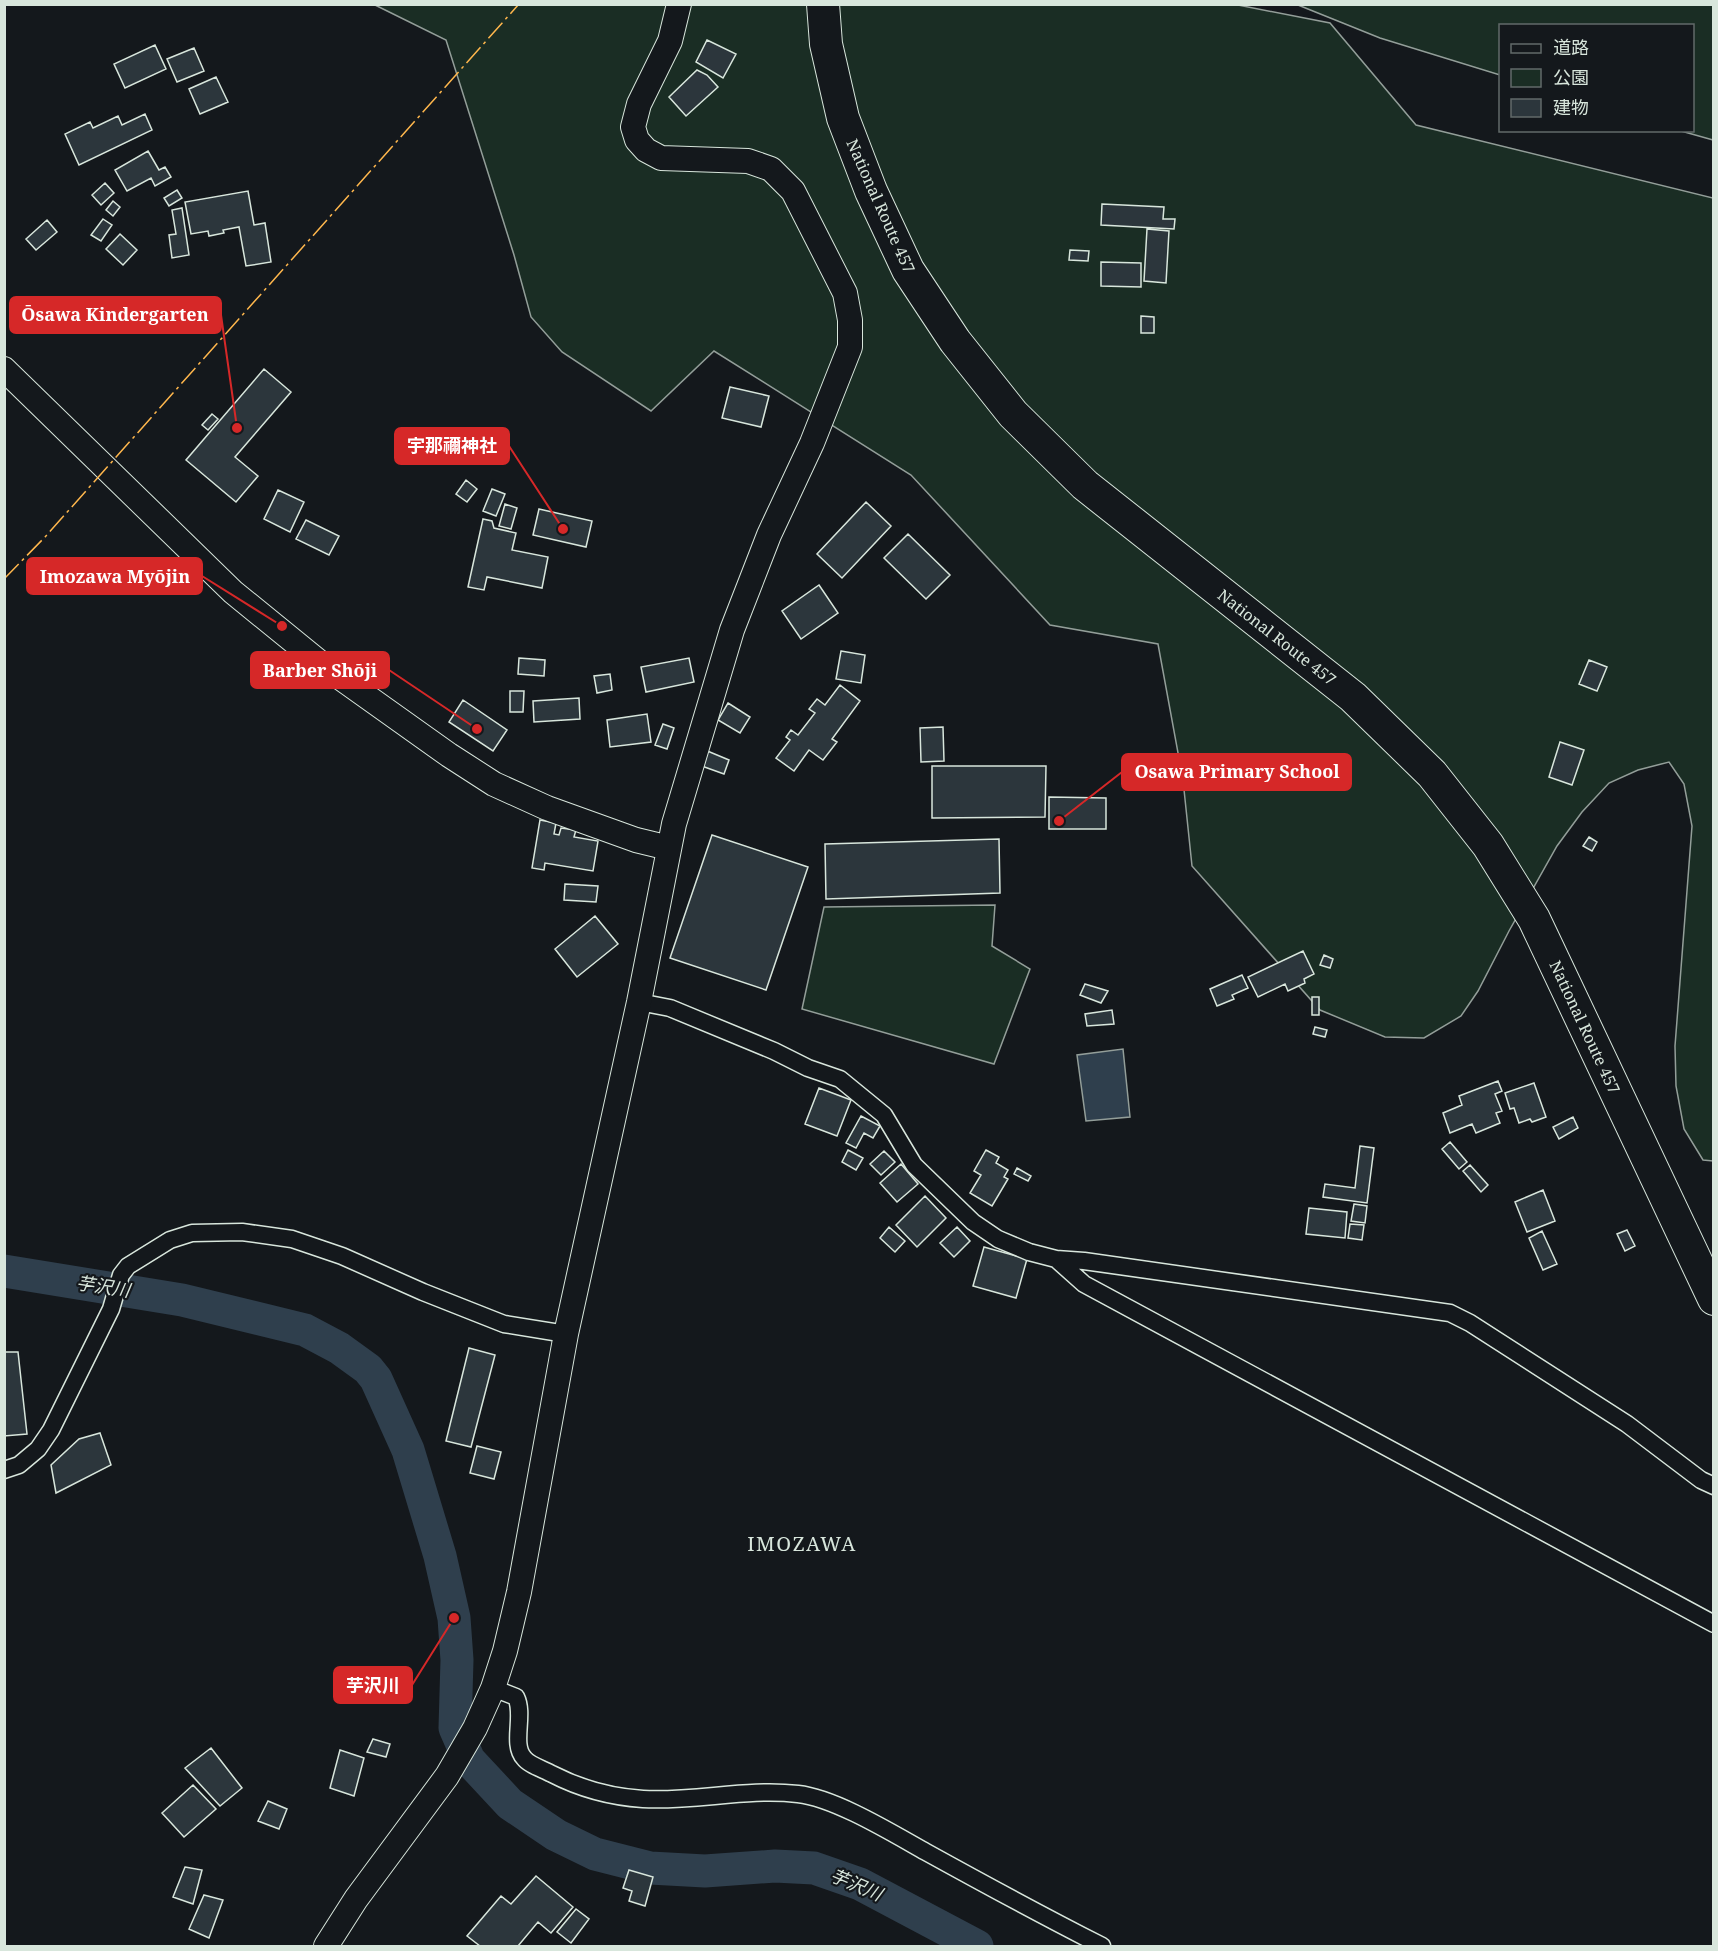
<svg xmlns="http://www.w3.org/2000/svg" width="1718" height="1951" font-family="'Noto Serif','Noto Sans JP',serif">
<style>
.green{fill:#1a2d24;stroke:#939e99;stroke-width:1.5}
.water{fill:#2f3f4d;stroke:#939e99;stroke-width:1.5}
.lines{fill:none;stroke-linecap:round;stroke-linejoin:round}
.river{stroke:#2f3f4d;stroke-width:33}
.building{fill:#2c363c;stroke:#d8e6dc;stroke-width:1.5}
.street-casing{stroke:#d8e6dc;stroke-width:19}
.secondary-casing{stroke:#d8e6dc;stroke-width:26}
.highway-casing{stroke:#d8e6dc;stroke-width:34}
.street{stroke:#14181c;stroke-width:16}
.secondary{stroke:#14181c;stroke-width:24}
.highway{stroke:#14181c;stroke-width:32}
.power{stroke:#ffb74d;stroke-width:1.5;stroke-dasharray:21 4.5 3 4.5;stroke-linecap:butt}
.labels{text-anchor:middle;stroke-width:4.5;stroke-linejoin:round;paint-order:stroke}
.street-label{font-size:16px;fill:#d8e6dc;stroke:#14181c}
.water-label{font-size:18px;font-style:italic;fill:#d8e6dc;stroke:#14181c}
.quarter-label{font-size:20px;letter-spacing:1.5px;fill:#d8e6dc;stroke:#14181c}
.leader{fill:none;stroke:#d62828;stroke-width:2}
.callout-dot{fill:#d62828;stroke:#14181c;stroke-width:2}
.callout{fill:#d62828;stroke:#d62828;stroke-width:2}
.callout-label{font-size:18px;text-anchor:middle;font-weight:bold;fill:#fff}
</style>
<rect width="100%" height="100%" fill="#14181c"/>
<path class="green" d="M375 5H1238L1330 23 1416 125 1713 198V1161L1703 1160 1684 1129 1676 1086 1675 1046 1692 826 1684 784 1669 762 1638 770 1609 783 1582 812 1557 846 1509 931 1478 991 1461 1016 1424 1038 1385 1037 1320 1010 1192 866 1183 780 1158 644 1050 625 911 475 714 351 651 411 562 352 531 317 514 255 446 40Z
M1298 5H1713V140L1681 131 1692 130V26H1500V75L1380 38Z
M995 905 992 946 1030 969 994 1064 802 1009 824 907Z"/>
<path class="water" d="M1123 1049 1130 1117 1086 1121 1077 1055Z"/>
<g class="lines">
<path class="river" d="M4 1271 182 1300 305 1330 339 1348 368 1369 376 1379 408 1450 440 1556 454 1618 457 1660 455 1728 469 1760 510 1804 556 1835 595 1854 650 1868 705 1871 775 1866 814 1868 860 1884 977 1946"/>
</g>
<path class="building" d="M707 40 736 54 723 78 696 62Z
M155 45 166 69 125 88 114 64Z
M194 48 204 71 177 82 167 59Z
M697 70 707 75 718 87 686 116 669 97Z
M216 77 228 102 200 114 189 89Z
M145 114 152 130 79 165 65 134 90 122 93 128 118 116 122 125Z
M148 151 159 170 165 167 171 177 155 186 151 178 127 191 115 170Z
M105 183 114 193 101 205 92 195Z
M177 190 182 198 169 206 164 198Z
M248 191 254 225 265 223 271 262 246 266 239 227 223 230 224 233 209 236 208 231 191 234 185 202Z
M113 201 120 207 113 216 106 210Z
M1102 204 1164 207 1163 219H1175L1174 229 1101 225Z
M182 208 189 255 172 258 169 235 176 234 172 210Z
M103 219 112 225 101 241 91 235Z
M47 220 57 232 36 250 26 239Z
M1147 229 1169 231 1166 283 1144 281Z
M120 234 137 250 123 265 106 249Z
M1070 250 1089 251 1088 261 1069 260Z
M1101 262 1141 263V287L1101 286Z
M1141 316 1154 317V333H1141Z
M264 369 291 392 235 457 258 476 236 502 186 460Z
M730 387 769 396 761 427 722 418Z
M212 414 218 419 208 430 202 425Z
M466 480 477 489 467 502 456 494Z
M492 489 505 494 496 516 483 511Z
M278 490 304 502 290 532 264 519Z
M866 502 891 526 842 578 817 554Z
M505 504 517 508 511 529 499 526Z
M539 509 592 521 586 547 533 535Z
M483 519 492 521 494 528 516 533 512 550 548 557 542 588 487 577 484 590 468 587Z
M306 520 339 536 329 555 296 539Z
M908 534 950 575 926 599 884 558Z
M819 585 838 613 801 639 782 611Z
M841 651 865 655 861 683 836 679Z
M519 658 545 660 544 676 518 674Z
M689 658 694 682 646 692 641 667Z
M1589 660 1607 667 1597 691 1579 684Z
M610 674 612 690 597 693 594 676Z
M840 685 860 701 832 739 837 742 823 760 809 750 794 771 776 758 790 740 786 737 791 730 798 735 815 713 809 709 817 699 825 705Z
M510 691H524L523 712H510Z
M579 698 580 719 534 722 533 701Z
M463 700 507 730 493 751 449 722Z
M728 703 750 717 740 733 718 720Z
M647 714 651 742 610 747 607 720Z
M663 724 674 728 667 749 655 745Z
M943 727 944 761 921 762 920 728Z
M1560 742 1584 750 1572 785 1549 777Z
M705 750 729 760 724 774 699 765Z
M932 766H1046L1045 817 932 818Z
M1049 797 1106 798V829H1049Z
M540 820 556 823 554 834 559 835 561 828 576 830 574 837 598 841 593 871 545 863 544 870 532 868Z
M712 835 808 867 766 990 670 958Z
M1589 837 1597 842 1592 851 1583 846Z
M999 839 1000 893 826 899 825 844Z
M565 884 598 886 596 902 564 900Z
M595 916 618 944 577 977 555 949Z
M1303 951 1314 974 1304 979 1305 983 1288 991 1285 984 1258 997 1248 977Z
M1324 955 1333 959 1330 968 1320 965Z
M1242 975 1248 988 1232 995 1234 999 1217 1006 1210 989Z
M1085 984 1108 991 1101 1003 1080 995Z
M1312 997H1319V1015H1312Z
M1112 1010 1114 1024 1087 1026 1085 1014Z
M1315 1027 1327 1030 1325 1037 1313 1034Z
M1498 1081 1502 1091 1495 1094 1502 1111 1496 1113 1500 1123 1476 1133 1472 1124 1450 1133 1443 1113 1462 1105 1459 1096Z
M1534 1083 1546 1117 1532 1122 1530 1119 1519 1123 1514 1108 1510 1109 1505 1093Z
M819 1088 851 1100 837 1136 805 1124Z
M861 1116 880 1126 873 1138 864 1133 856 1148 846 1143Z
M1573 1117 1578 1128 1559 1139 1553 1127Z
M1450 1142 1467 1162 1459 1169 1442 1149Z
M1360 1146 1374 1148 1367 1203 1323 1197 1325 1184 1355 1188Z
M848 1150 863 1158 856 1170 842 1162Z
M986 1150 999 1157 996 1163 1008 1170 1004 1177 1008 1179 992 1206 970 1193 981 1175 974 1171Z
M884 1151 895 1162 881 1175 870 1164Z
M901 1164 918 1184 897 1202 880 1183Z
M1470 1165 1488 1185 1481 1192 1463 1171Z
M1017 1168 1031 1176 1028 1181 1014 1174Z
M1543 1190 1555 1221 1527 1232 1515 1202Z
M925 1196 946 1218 917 1247 896 1225Z
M1354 1204 1367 1206 1365 1223 1351 1221Z
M1309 1208 1347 1212 1345 1238 1306 1234Z
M1350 1224 1364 1225 1362 1240 1348 1238Z
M889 1227 905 1241 895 1252 880 1238Z
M957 1227 970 1241 954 1257 940 1243Z
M1627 1230 1635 1246 1625 1251 1617 1234Z
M1542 1231 1557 1264 1543 1270 1529 1238Z
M984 1247 1027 1259 1016 1298 973 1286Z
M469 1348 495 1355 471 1447 446 1441Z
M4 1352H18L27 1434 4 1436Z
M100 1433 111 1465 56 1493 51 1465 79 1439Z
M477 1446 501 1452 494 1479 470 1473Z
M373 1739 390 1744 386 1757 367 1752Z
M211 1748 242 1788 220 1806 185 1768Z
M340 1750 364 1758 354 1796 330 1788Z
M193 1785 216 1809 184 1837 162 1813Z
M268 1801 287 1809 279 1829 258 1821Z
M185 1867 202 1870 193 1904 173 1897Z
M629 1870 653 1877 645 1906 629 1901 632 1891 623 1888Z
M536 1876 573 1907 551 1933 538 1922 518 1946H480L467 1936 501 1896 511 1904Z
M204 1895 223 1900 209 1938 189 1929Z
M576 1909 589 1919 571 1943 557 1932Z"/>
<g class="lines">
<g class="street-casing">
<path id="street" d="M639 1002 670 1008 774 1051 808 1068 840 1079 884 1115 914 1165 973 1222 998 1239 1029 1252 1056 1259 1084 1261 1450 1313 1470 1323 1627 1424 1701 1480 1714 1486
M1056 1259 1084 1284 1714 1624
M4 1470 19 1465 38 1449 51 1430 111 1309 121 1275 128 1266 170 1240 192 1233 242 1232 292 1239 342 1256 423 1292 504 1324 566 1334
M493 1688 516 1697C525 1715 511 1744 524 1758 529 1765 543 1769 552 1774 579 1788 612 1797 643 1799 695 1802 746 1788 798 1794 835 1798 892 1833 926 1852 984 1884 1043 1916 1102 1946"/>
</g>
<g class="secondary-casing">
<path id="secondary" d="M4 369 233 592 324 666 449 755 494 784 547 808 636 840 669 848
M326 1946 356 1899 447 1776 475 1728 493 1688 505 1651 519 1592 566 1334 639 1002 674 824 732 630 769 535 812 443 850 347V320L845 293 793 191 771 169 748 161 661 158 646 150 637 140 633 127 639 104 670 41 679 4"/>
</g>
<g class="highway-casing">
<path id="highway" d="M823 4 826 44 843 118 871 191 908 270 955 341 1013 414 1085 485 1353 697 1432 774 1488 845 1534 919 1714 1299"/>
</g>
<use href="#street" class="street"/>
<use href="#secondary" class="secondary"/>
<use href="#highway" class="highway"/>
<path class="power" d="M4 579 45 537 519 4"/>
</g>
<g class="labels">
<g class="street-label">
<text transform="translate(881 206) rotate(66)" y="6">National Route 457</text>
<text transform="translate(1277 637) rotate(38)" y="6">National Route 457</text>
<text transform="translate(1585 1027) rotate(65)" y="6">National Route 457</text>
</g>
<g class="water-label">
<text transform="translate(103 1287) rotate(9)" y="6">芋沢川</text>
<text transform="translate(856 1885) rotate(23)" y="6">芋沢川</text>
</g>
<g class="quarter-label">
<text x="802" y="1551">IMOZAWA</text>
</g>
</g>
<path class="leader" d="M237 428L221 315M563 529L509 446M282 626L202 576M477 729L389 670M1059 821L1122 772M454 1618L412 1685"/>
<g class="callout-dot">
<circle cx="237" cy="428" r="6"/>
<circle cx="563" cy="529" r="6"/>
<circle cx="282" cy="626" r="6"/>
<circle cx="477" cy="729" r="6"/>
<circle cx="1059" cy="821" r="6"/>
<circle cx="454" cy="1618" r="6"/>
</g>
<g class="callout">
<rect x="10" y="297" width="211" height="36" rx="6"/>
<rect x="395" y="428" width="114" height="36" rx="6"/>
<rect x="27" y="558" width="175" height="36" rx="6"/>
<rect x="251" y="652" width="138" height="36" rx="6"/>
<rect x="1122" y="754" width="229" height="36" rx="6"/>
<rect x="334" y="1667" width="78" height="36" rx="6"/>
</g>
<g class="callout-label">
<text x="115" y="321">Ōsawa Kindergarten</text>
<text x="452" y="452">宇那禰神社</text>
<text x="115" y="583">Imozawa Myōjin</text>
<text x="320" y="677">Barber Shōji</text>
<text x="1237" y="778">Osawa Primary School</text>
<text x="373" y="1692">芋沢川</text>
</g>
<rect width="1718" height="1951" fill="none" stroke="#d8e6dc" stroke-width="12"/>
<rect x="1499" y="24" width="195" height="108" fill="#14181c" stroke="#626a69" stroke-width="1.5"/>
<rect x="1511" y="44" width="30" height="9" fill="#14181c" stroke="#626a69" stroke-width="1.5"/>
<text x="1553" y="54" font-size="18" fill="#d8e6dc">道路</text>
<rect x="1511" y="69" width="30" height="18" fill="#1a2d24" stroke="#626a69" stroke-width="1.5"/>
<text x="1553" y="84" font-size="18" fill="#d8e6dc">公園</text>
<rect x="1511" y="99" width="30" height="18" fill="#2c363c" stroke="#626a69" stroke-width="1.5"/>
<text x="1553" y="114" font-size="18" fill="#d8e6dc">建物</text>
</svg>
